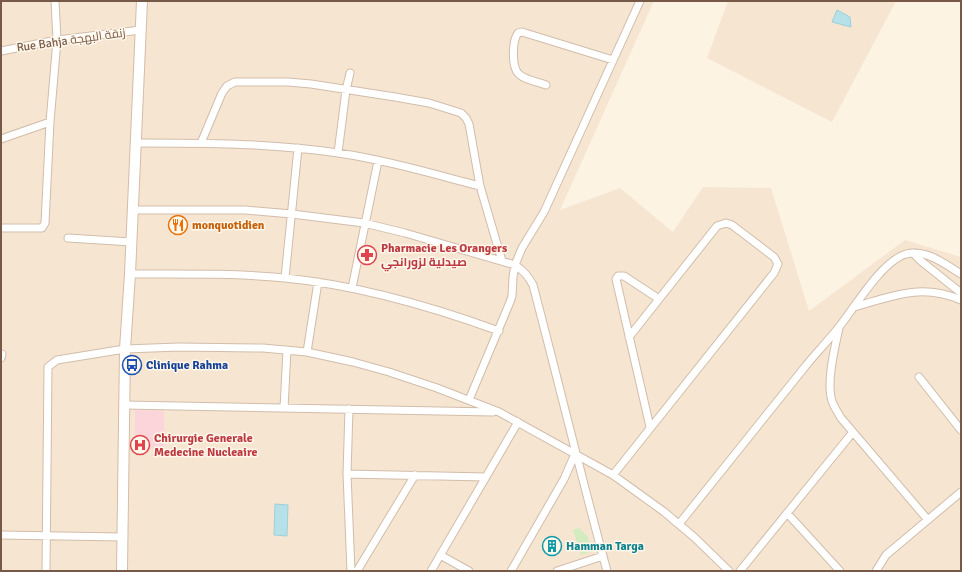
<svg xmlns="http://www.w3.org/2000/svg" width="962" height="572" font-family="Signika,Cairo,sans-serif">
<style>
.residential{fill:#f6e5d1}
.medical{fill:#fcd5da}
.green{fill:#d2ecc0}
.water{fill:#b6e1e8;stroke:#9cd0da}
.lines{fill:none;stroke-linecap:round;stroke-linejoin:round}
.street-casing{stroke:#d1bdab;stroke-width:9}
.secondary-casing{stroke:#d5bca8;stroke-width:12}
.street{stroke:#fff;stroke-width:7}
.secondary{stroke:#fff;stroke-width:10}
.labels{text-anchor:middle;stroke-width:3;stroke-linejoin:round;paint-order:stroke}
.street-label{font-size:12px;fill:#775947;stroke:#fff7ea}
.food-label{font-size:12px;font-weight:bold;fill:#c56008;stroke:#fff7ea;text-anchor:start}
.health-label{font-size:12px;font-weight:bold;fill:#be3a42;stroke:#fff7ea;text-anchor:start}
.transit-label{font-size:12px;font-weight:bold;fill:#164399;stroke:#fff7ea;text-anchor:start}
.culture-label{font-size:12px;font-weight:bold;fill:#0d838f;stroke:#fff7ea;text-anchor:start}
</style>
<rect width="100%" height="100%" fill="#fdf3e3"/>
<path class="residential" d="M1 1H654L560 210 620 188 673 232 703 187 771 188 809 311 905 240 961 257V571H1Z
M728 1H896L832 122 707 58Z"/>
<path class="medical" d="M135 410 164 411V449L135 448Z"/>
<path class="green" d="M579 528 587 536 593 551 581 555 573 530Z"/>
<path class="water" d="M837 10 850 17 851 27 832 22Z
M275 504 288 505 287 536 274 535Z"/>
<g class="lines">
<g class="street-casing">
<path id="street" d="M1 51 57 40 141 30
M546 85C538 82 526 80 520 75 511 69 512 41 518 33L522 32 613 60
M1 139 50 122
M136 143C203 143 271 143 338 153 386 160 433 174 480 186
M201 143 222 93 227 86 235 82H288L311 84 395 97 429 103 461 113 466 118 469 124 480 186 502 261
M338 153 346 90 350 73
M132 210H245L292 214 364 223 405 233 515 265C524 271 528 276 533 285 558 380 581 476 607 571
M1 228H42L45 223 50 122 57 40 55 1
M68 238 131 242
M913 253 921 261 961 293
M130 274C182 274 233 273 285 278 358 285 430 306 499 331
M285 278 298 148
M352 288 378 161
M854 307C893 296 921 283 961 300
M839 328C835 347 826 382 832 401 834 407 838 413 841 418L928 520
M307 352 318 282
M1 358 2 354
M919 377 961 430
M469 400 510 302 512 296 513 277 515 265 522 248 544 212 640 1
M124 405 493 412
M284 408 287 350
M349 409 347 474 351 571
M650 427 616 279 618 276H624L659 299
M347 474 486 477
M613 475 774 273 778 264 774 257 732 225 726 223 717 226 629 337
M787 513 840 571
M679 524C721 472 762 420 804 368 815 354 828 341 839 327 855 307 882 261 906 254 926 249 945 264 961 274
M1 535 122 537
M440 555 469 571
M46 571 48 367 57 360 125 349 179 347 263 348 307 352 353 362 389 372 437 388 499 412 613 475 663 511 694 537 729 571
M357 571 415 475
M431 571 518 422
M511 571 564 479 575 454
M557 571 603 556
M740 571 853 432
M876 571 886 555 961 492"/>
</g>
<g class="secondary-casing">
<path id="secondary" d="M122 571 125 349 130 274 142 1"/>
</g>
<use href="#street" class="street"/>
<use href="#secondary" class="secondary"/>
</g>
<defs>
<g id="restaurant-ring" transform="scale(1)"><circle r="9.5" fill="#fff7ea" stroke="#e8710a" stroke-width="1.5"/><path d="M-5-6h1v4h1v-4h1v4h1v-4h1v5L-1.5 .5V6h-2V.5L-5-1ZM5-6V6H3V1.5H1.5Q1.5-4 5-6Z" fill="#e8710a"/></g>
<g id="pharmacy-ring" transform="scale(1)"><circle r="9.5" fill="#fff7ea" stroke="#e0444e" stroke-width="1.5"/><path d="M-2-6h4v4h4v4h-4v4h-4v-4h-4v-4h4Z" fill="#e0444e"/></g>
<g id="bus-ring" transform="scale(1)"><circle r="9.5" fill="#fff7ea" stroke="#1a4fb4" stroke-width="1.5"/><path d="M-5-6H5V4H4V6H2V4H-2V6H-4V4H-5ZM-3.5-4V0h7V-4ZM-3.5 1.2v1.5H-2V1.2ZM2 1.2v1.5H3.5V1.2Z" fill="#1a4fb4"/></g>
<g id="hospital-ring" transform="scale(1)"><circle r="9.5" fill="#fff7ea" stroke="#e0444e" stroke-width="1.5"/><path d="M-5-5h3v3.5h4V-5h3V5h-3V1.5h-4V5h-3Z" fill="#e0444e"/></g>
<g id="building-ring" transform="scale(1)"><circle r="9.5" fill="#fff7ea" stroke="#0f9aa8" stroke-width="1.5"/><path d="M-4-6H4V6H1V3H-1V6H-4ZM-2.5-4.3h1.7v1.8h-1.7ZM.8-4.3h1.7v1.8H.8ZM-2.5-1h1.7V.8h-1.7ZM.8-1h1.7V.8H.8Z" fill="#0f9aa8"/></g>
</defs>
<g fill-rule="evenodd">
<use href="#restaurant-ring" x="178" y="225"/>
<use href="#pharmacy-ring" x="367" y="255"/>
<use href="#bus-ring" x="132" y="365"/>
<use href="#hospital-ring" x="140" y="445"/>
<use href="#building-ring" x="552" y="546"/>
</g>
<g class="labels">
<g class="street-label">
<text transform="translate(71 40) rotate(-8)" y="4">Rue Bahja زنقة البهجة</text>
</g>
<g class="food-label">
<text x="192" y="229">monquotidien</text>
</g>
<g class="health-label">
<text x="381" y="252">Pharmacie Les Orangers<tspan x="381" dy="14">صيدلية لزورانجي</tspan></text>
<text x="154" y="442">Chirurgie Generale<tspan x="154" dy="14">Medecine Nucleaire</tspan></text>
</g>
<g class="transit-label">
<text x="146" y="369">Clinique Rahma</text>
</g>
<g class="culture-label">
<text x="566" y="550">Hamman Targa</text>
</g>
</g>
<rect width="962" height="572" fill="none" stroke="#775947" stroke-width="4"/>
</svg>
